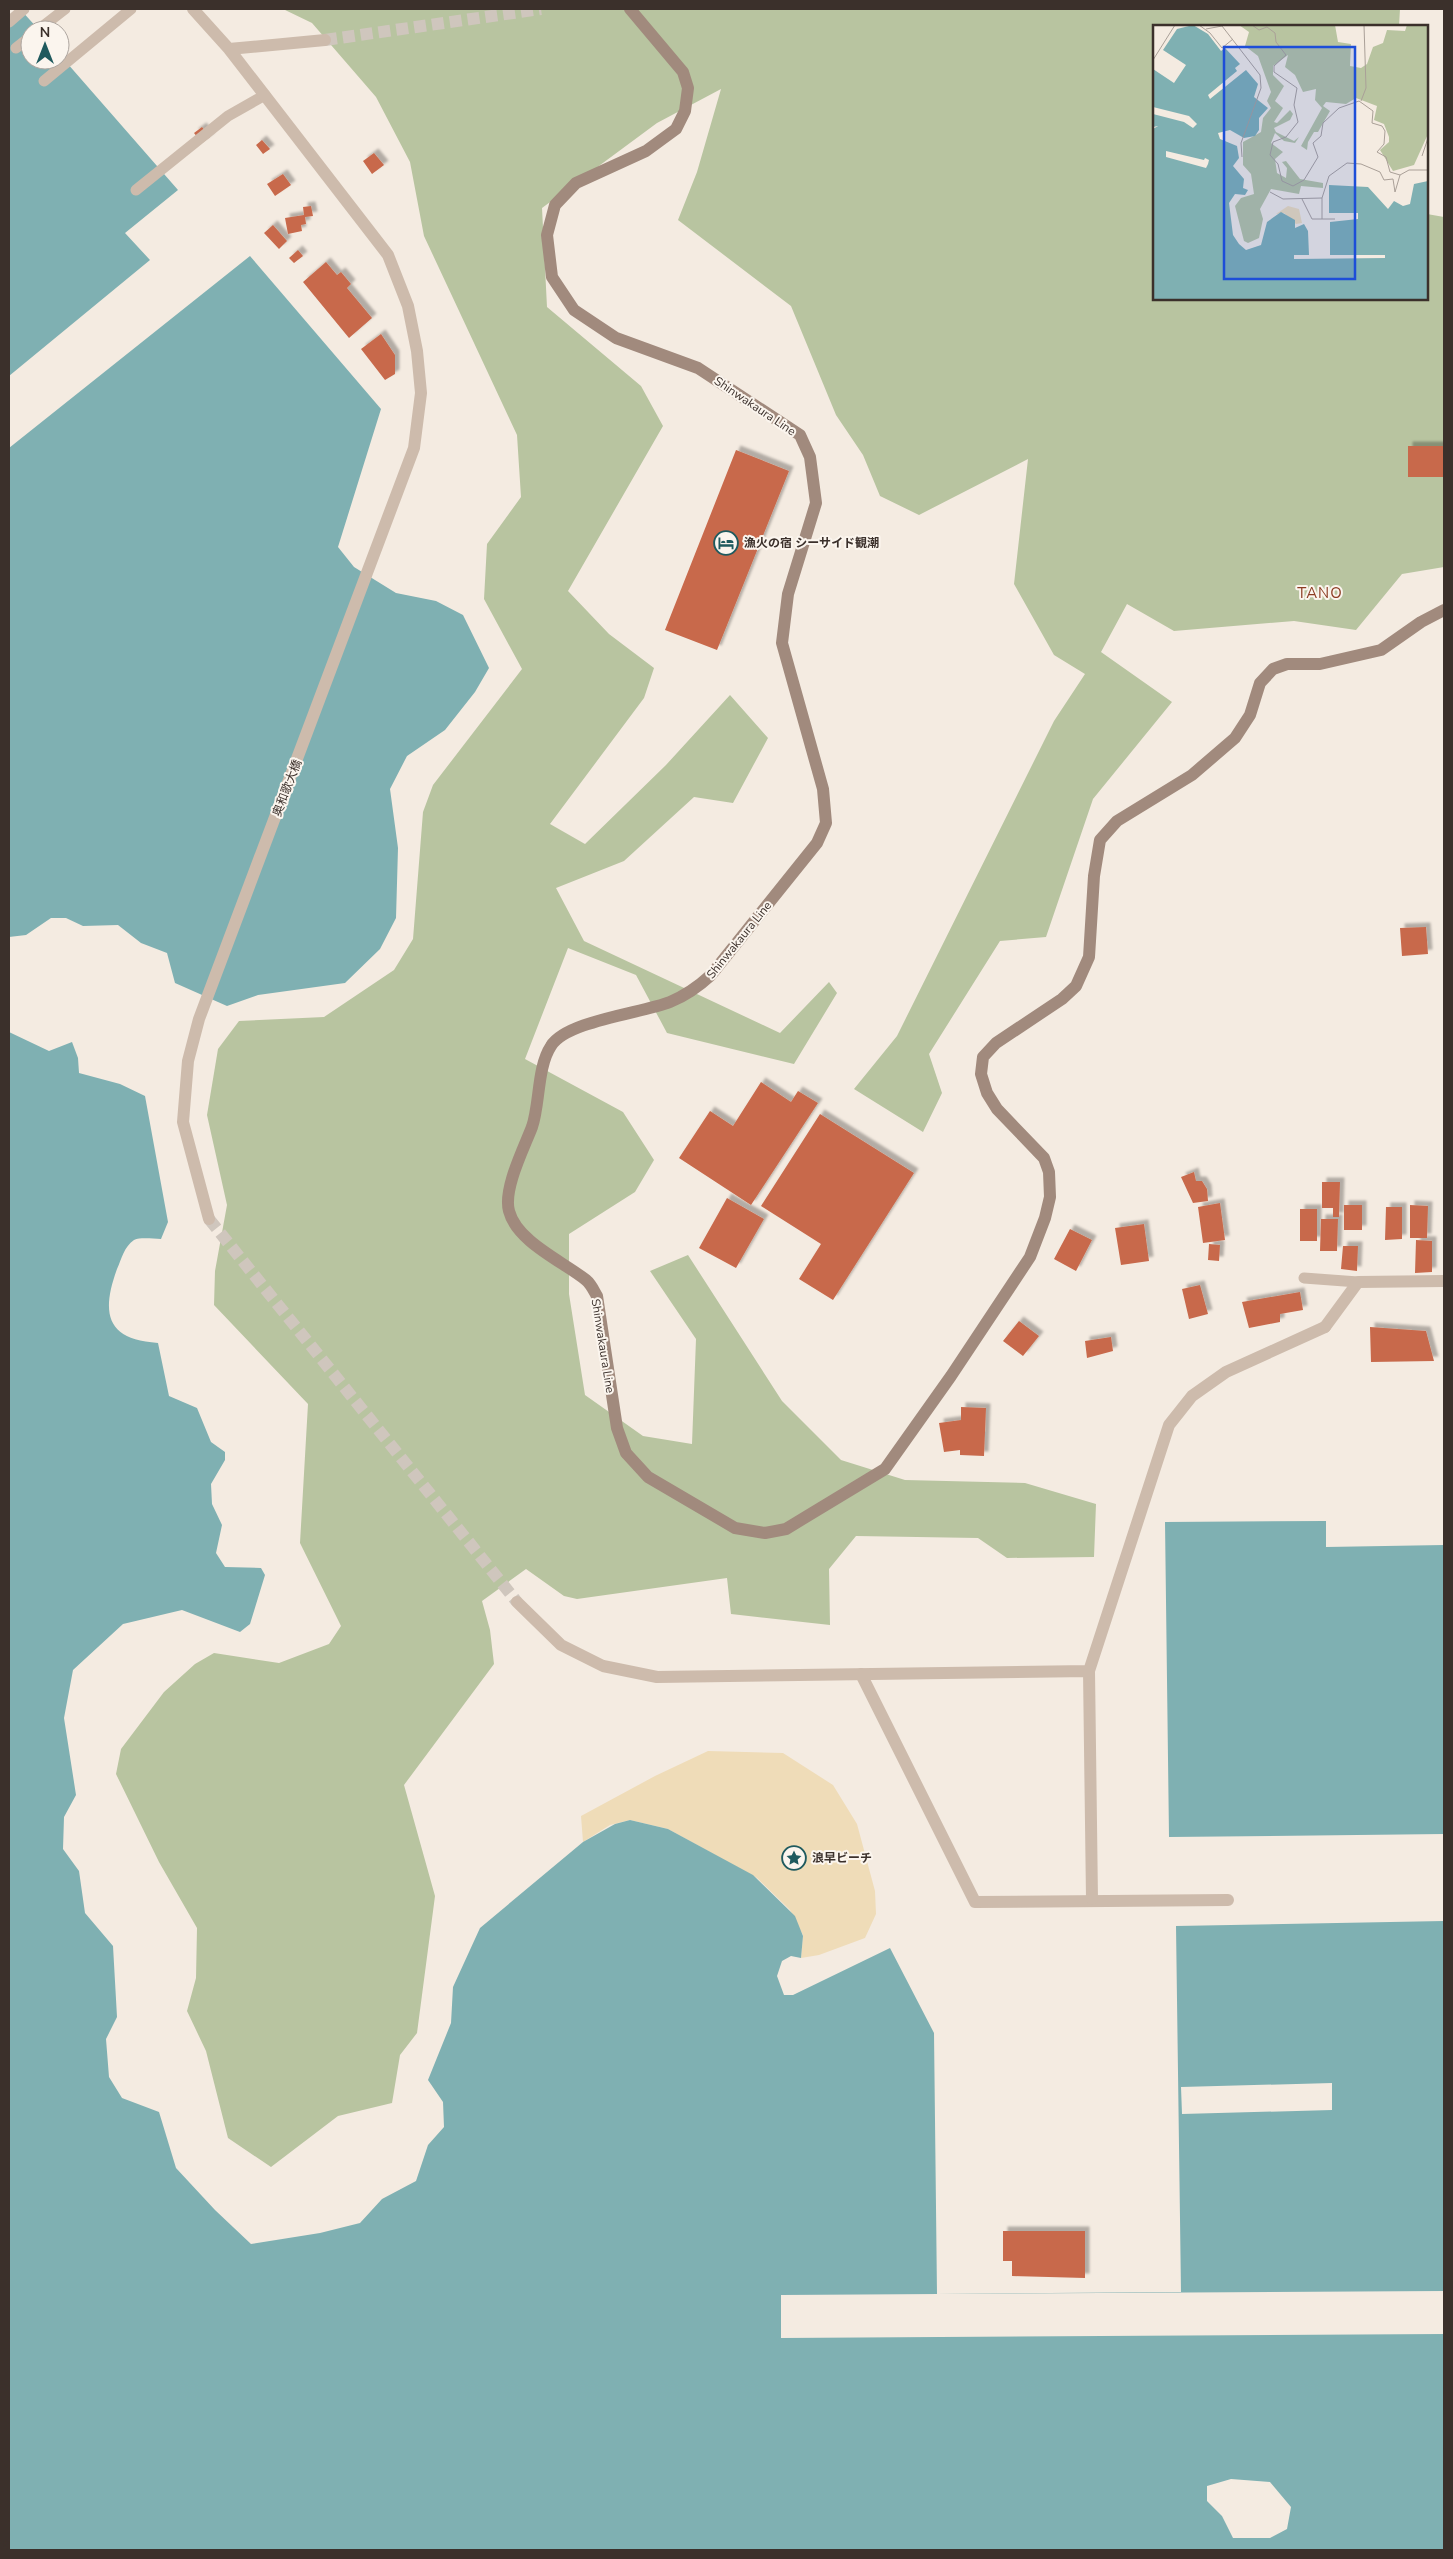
<svg xmlns="http://www.w3.org/2000/svg" width="1453" height="2559" font-family="'Nunito Sans','Noto Sans JP',sans-serif">
<style>
.green{fill:#b8c4a0}
.sand{fill:#efdcb8}
.water{fill:#7fb0b2;fill-rule:evenodd}
.pier{fill:#f4ebe1}
.building{fill:#c8694b;filter:url(#shadow)}
.lines{fill:none;stroke-linecap:round;stroke-linejoin:round}
.tertiary-tunnel{stroke:#cfc6bd;stroke-width:12;stroke-dasharray:12 6;stroke-linecap:butt}
.service{stroke:#cdbbac;stroke-width:11}
.minor{stroke:#cdbbac;stroke-width:12}
.tertiary{stroke:#cdbbac;stroke-width:12}
.secondary{stroke:#a18a7d;stroke-width:12}
.labels{text-anchor:middle;stroke-width:4;stroke-linejoin:round;paint-order:stroke}
.street-label{font-size:12px;fill:#3b302b;stroke:#fbf5ee}
.poi-label{font-size:12px;font-weight:bold;fill:#3b302b;stroke:#fbf5ee;text-anchor:start}
.quarter-label{font-size:15px;letter-spacing:1px;fill:#8c3b22;stroke:#fbf5ee}
.inset-road{fill:none;stroke:#aaa098;stroke-width:1}
.view{fill:#1d4ed8;fill-opacity:0.15;stroke:#1d4ed8;stroke-width:2.5}
.inset-edge{fill:none;stroke:#3b302b;stroke-width:2.5}
</style>
<defs>
<filter id="shadow"><feDropShadow dx="4.5" dy="-4.5" stdDeviation="1" flood-color="#0004"/></filter>
</defs>
<rect width="100%" height="100%" fill="#f4ebe1"/>
<path class="green" d="M283 9H1400L1399 26H1154V299H1427V214L1444 217V567L1402 574 1356 630 1294 621 1174 631 1127 604 1101 652 1172 702 1093 799 1046 937 1000 941 929 1054 942 1093 923 1132 854 1089 897 1036 1054 721 1085 674 1054 655 1014 584 1028 459 919 515 880 496 863 455 836 415 791 306 678 220 697 172 721 89 657 123 542 208 547 307 641 386 663 426 568 591 609 634 654 668 644 698 550 824 585 844 666 765 730 695 768 738 733 803 694 797 624 861 556 888 584 941 780 1033 829 982 837 993 794 1064 667 1033 636 975 568 948 525 1059 623 1112 654 1160 635 1192 569 1234V1294L585 1395 643 1436 692 1444 696 1339 650 1271 688 1255 782 1401 841 1460 905 1480 1025 1483 1096 1504 1094 1557 1007 1558 978 1538 856 1536 829 1569 830 1625 731 1614 727 1578 577 1599 564 1596 526 1569 482 1601 490 1630 494 1664 404 1785 435 1896 417 2033 400 2055 392 2103 338 2116 271 2167 228 2138 206 2051 187 2011 196 1978 197 1928 159 1862 116 1774 121 1749 164 1692 195 1664 214 1653 279 1663 329 1644 341 1626 300 1543 308 1404 214 1305 215 1271 227 1205 207 1115 218 1049 239 1021 324 1017 394 970 413 939 423 812 433 785 522 669 484 599 487 544 521 497 517 435 424 236 410 162 376 97 312 23Z"/>
<path class="sand" d="M708 1751 783 1753 833 1785 857 1824 875 1891 876 1914 865 1938 819 1955 801 1958 803 1935 790 1910 757 1878 668 1829 630 1820 610 1825 583 1842 581 1816 655 1776Z"/>
<path class="water" d="M20 9 39 30H30V60H60V55L178 190 125 233 150 260 9 376V16Z
M250 256 381 409 338 547 354 567 396 593 436 601 463 615 489 668 475 692 445 730 407 756 390 789 398 848 396 918 380 949 345 983 258 995 227 1006 175 983 167 953 141 943 118 925 83 926 66 918H51L26 935 9 937V448Z
M9 1032 49 1051 72 1042 78 1058 79 1073 120 1084 145 1096 168 1222 161 1239C153 1239 141 1237 134 1240 124 1247 122 1258 117 1269 101 1313 106 1340 158 1343L169 1396 197 1408 211 1442 225 1452V1460L211 1484 212 1504 222 1525 216 1553 225 1567 261 1568 265 1575 250 1624 240 1632 182 1610 123 1624 73 1670 64 1718 76 1795 64 1817 63 1849 79 1871 85 1913 113 1946 117 2017 106 2039 109 2077 122 2098 159 2112 176 2168 215 2210 251 2244 320 2233 360 2223 382 2199 416 2181 428 2145 444 2127 443 2102 428 2080 451 2023 453 1987 480 1928 583 1842 615 1824 630 1820 668 1829 753 1875 795 1916 803 1936 801 1958 791 1956 782 1961 777 1976 784 1995H793L890 1948 934 2033 937 2294 1181 2292 1176 1926 1444 1921V2550H9ZM1231 2479 1270 2482 1291 2507 1287 2529 1270 2538H1233L1222 2516 1207 2501V2486Z
M1326 1521V1547L1444 1545V1834L1169 1837 1165 1522Z"/>
<path class="pier" d="M1332 2083V2110L1182 2114 1181 2087Z
M1444 2291V2334L781 2338V2295Z"/>
<path class="building" d="M202 127 210 137 202 143 194 133Z
M262 140 270 149 263 154 256 145Z
M374 153 384 165 372 174 363 161Z
M283 174 291 185 275 196 267 184Z
M311 206 313 216 305 217 306 224 301 225 302 231 288 234 285 218 304 215 303 207Z
M273 225 287 241 279 249 264 233Z
M298 250 303 256 294 263 289 258Z
M326 262 337 275 341 272 351 284 347 288 372 318 349 338 303 282Z
M381 334 395 355V374L385 380 361 349Z
M1408 446H1444V477H1408Z
M736 450 789 471 717 650 665 630Z
M1426 927 1428 954 1402 956 1400 928Z
M761 1082 791 1102 798 1091 818 1103 751 1205 679 1158 710 1111 733 1126Z
M820 1114 914 1173 833 1300 799 1279 821 1244 761 1206Z
M1194 1172 1196 1181H1202L1207 1189 1208 1201 1193 1203 1181 1177Z
M1322 1182H1340L1339 1217H1333V1208H1322Z
M727 1198 764 1219 736 1268 699 1248Z
M1220 1203 1225 1240 1203 1243 1198 1207Z
M1344 1205H1362V1230H1344Z
M1410 1205 1428 1206 1427 1238H1410Z
M1386 1207H1402V1239L1385 1240Z
M1300 1209H1317V1241H1300Z
M1321 1219H1338L1337 1251H1320Z
M1144 1224 1149 1261 1121 1265 1115 1228Z
M1070 1229 1092 1240 1076 1271 1054 1259Z
M1416 1240 1432 1241V1272L1415 1273Z
M1209 1244 1220 1245 1219 1261 1208 1260Z
M1343 1246H1358L1357 1271 1341 1269Z
M1200 1285 1208 1314 1189 1319 1182 1289Z
M1300 1292 1303 1310 1280 1314V1322L1249 1328 1242 1302Z
M1019 1321 1039 1336 1023 1356 1003 1341Z
M1370 1327 1426 1331 1434 1361 1371 1362Z
M1111 1337 1113 1351 1087 1358 1085 1341Z
M961 1407 986 1408 984 1456 960 1455V1450L944 1452 939 1423 961 1420Z
M1003 2231H1085V2278L1012 2276V2261H1003Z"/>
<g class="lines">
<path class="tertiary-tunnel" d="M325 40 541 9
M209 1219 517 1602"/>
<path class="service" d="M9 22 24 9
M38 30 65 9
M16 48 30 37
M44 81 131 9
M136 190 228 116 265 95
M1304 1278 1358 1282"/>
<path class="minor" d="M1325 1327 1358 1282 1444 1281
M861 1674 975 1902 1228 1900"/>
<path class="tertiary" d="M193 9 229 49 388 255 408 306 417 351 421 393 414 448 199 1019 188 1061 183 1122 209 1219
M229 49 325 40
M517 1602 561 1645 603 1666 657 1677 1089 1671
M1092 1899 1089 1671 1169 1425 1192 1396 1226 1372 1325 1327"/>
<path class="secondary" d="M630 9 683 72 688 88 685 111 676 129 646 151 576 183 555 205 547 235 552 277 574 310 616 338 698 368 800 435 810 457 816 503 788 594 782 643 823 789 826 823 817 843 711 975C698 987 687 995 670 1002 642 1013 566 1021 551 1046 537 1067 540 1104 532 1127 524 1148 503 1189 509 1211 517 1242 564 1262 586 1280 591 1284 594 1291 597 1296L617 1428 626 1453 648 1477 735 1528 765 1533 786 1529 885 1469 951 1376 1030 1257 1045 1218 1050 1197 1049 1172 1044 1158 997 1109 987 1093 981 1074 983 1057 996 1043 1062 999 1076 986 1089 957 1094 876 1100 840 1117 821 1192 775 1235 738 1250 715 1260 683 1273 669 1287 664H1320L1381 650 1421 622 1444 610"/>
</g>
<defs>
<g id="hotel-ring" transform="scale(1.25)"><circle r="9.5" fill="#fbf5ee" stroke="#1f5a5e" stroke-width="1.5"/><path d="M-6-4.5h1.5V1H6V5H4.5V3h-9V5H-6ZM-4 0a1.8 1.8 0 1 1 3.6 0ZM.5 0V-2.5h3Q6-2.5 6 0Z" fill="#1f5a5e"/></g>
<g id="sight-ring" transform="scale(1.25)"><circle r="9.5" fill="#fbf5ee" stroke="#1f5a5e" stroke-width="1.5"/><path d="M0-6L1.8-2.2L6-1.7L2.9 1.2L3.7 5.4L0 3.3L-3.7 5.4L-2.9 1.2L-6-1.7L-1.8-2.2Z" fill="#1f5a5e"/></g>
</defs>
<g fill-rule="evenodd">
<use href="#hotel-ring" x="726" y="543"/>
<use href="#sight-ring" x="794" y="1858"/>
</g>
<g class="labels">
<g class="street-label">
<text transform="translate(755 406) rotate(34)" y="4">Shinwakaura Line</text>
<text transform="translate(287 788) rotate(-69)" y="4">奥和歌大橋</text>
<text transform="translate(739 940) rotate(-51)" y="4">Shinwakaura Line</text>
<text transform="translate(603 1346) rotate(81)" y="4">Shinwakaura Line</text>
</g>
<g class="poi-label">
<text x="744" y="547">漁火の宿 シーサイド観潮</text>
<text x="812" y="1862">浪早ビーチ</text>
</g>
<g class="quarter-label">
<text x="1320" y="598">TANO</text>
</g>
</g>
<g transform="translate(1153 25)">
<rect width="275" height="275" fill="#f4ebe1"/>
<path d="M86 0H182L185 17 198 19 197 41 208 43 214 39 220 22 230 18 234 5 252 6 254 0H275V109L261 140 240 146 227 125 236 117V112L231 99 221 95 224 81 203 73 193 79 173 77 170 81 177 86 165 107H161L155 117 154 125 148 121 169 83 162 75 163 64 150 67 142 50 132 42 135 30 120 41V50L131 61 122 76 130 83 121 97 124 98 137 85 140 89 137 95 121 103 123 107 141 116 146 112 142 118 131 116 122 108 118 118 130 127 122 134 124 148 133 153 134 143 129 137 133 136 147 154 170 158V163L148 161 146 169 118 164 107 184 110 194 106 213 95 218 91 216 82 181 88 173 101 169 98 149 90 140V117L108 107 110 93 118 83 114 76 118 67 105 31 92 21 96 7Z" fill="#b8c4a0"/>
<path d="M135 181 146 184 149 198 143 199 131 188 123 189Z" fill="#efdcb8"/>
<path d="M40 0 55 9 68 26 72 23 87 39 82 43 84 46 55 70 57 74 93 45 105 59 101 72 115 83 106 93V105L102 111 91 113 77 105 65 108 67 114 84 121 86 133 80 141 91 154 90 163 95 165 92 170 82 169 76 178 80 210 86 219 93 225 108 220 114 197 128 187 142 195V203L151 199 155 206 156 230H177V197L205 194V188H176V160L215 162 235 184 241 176 250 181 257 179 261 159 275 156V275H0V104L5 101 0 102V89L31 97 40 103 44 99 36 91 0 82V44L21 58 33 40 10 25 24 4Z" fill="#7fb0b2"/>
<path d="M13 126 51 135 52 133 56 135 55 139 53 143 13 132ZM141 230H232V233L141 234Z" fill="#f4ebe1"/>
<path class="inset-road" d="M46 0 57 8 69 23 80 14M99 0 106 5 114 2 122 8 123 17 133 30 121 41V47L144 63 141 80 145 97 133 112 120 117 117 130 125 139 129 156 140 161 151 155 165 132 160 118 168 111 170 98 186 83 206 76 220 86 219 98 229 101 232 106 231 119 224 127 233 132 237 147 247 150 256 145H275M53 4 69 1 107 50 108 63 88 118 89 132M0 35 22 0M208 76 213 63 211 0M269 131 275 113M117 167 130 174 169 173M149 174 159 194H182M169 194V173L176 151 194 138 208 139 227 147 231 155 240 154 242 167 247 150"/>
<path class="view" d="M71 22H202V254H71Z"/>
<rect width="275" height="275" class="inset-edge"/>
</g>
<rect width="1453" height="2559" fill="none" stroke="#3b302b" stroke-width="20"/>
<g transform="translate(45 45)"><circle r="24" fill="#fbf5ee" stroke="#aea6a0"/>
<path d="M0-4L9 19L0 12L-9 19Z" fill="#1f5a5e"/>
<text y="-8" font-size="14" font-weight="bold" text-anchor="middle" fill="#3b302b">N</text>
</g>
</svg>
